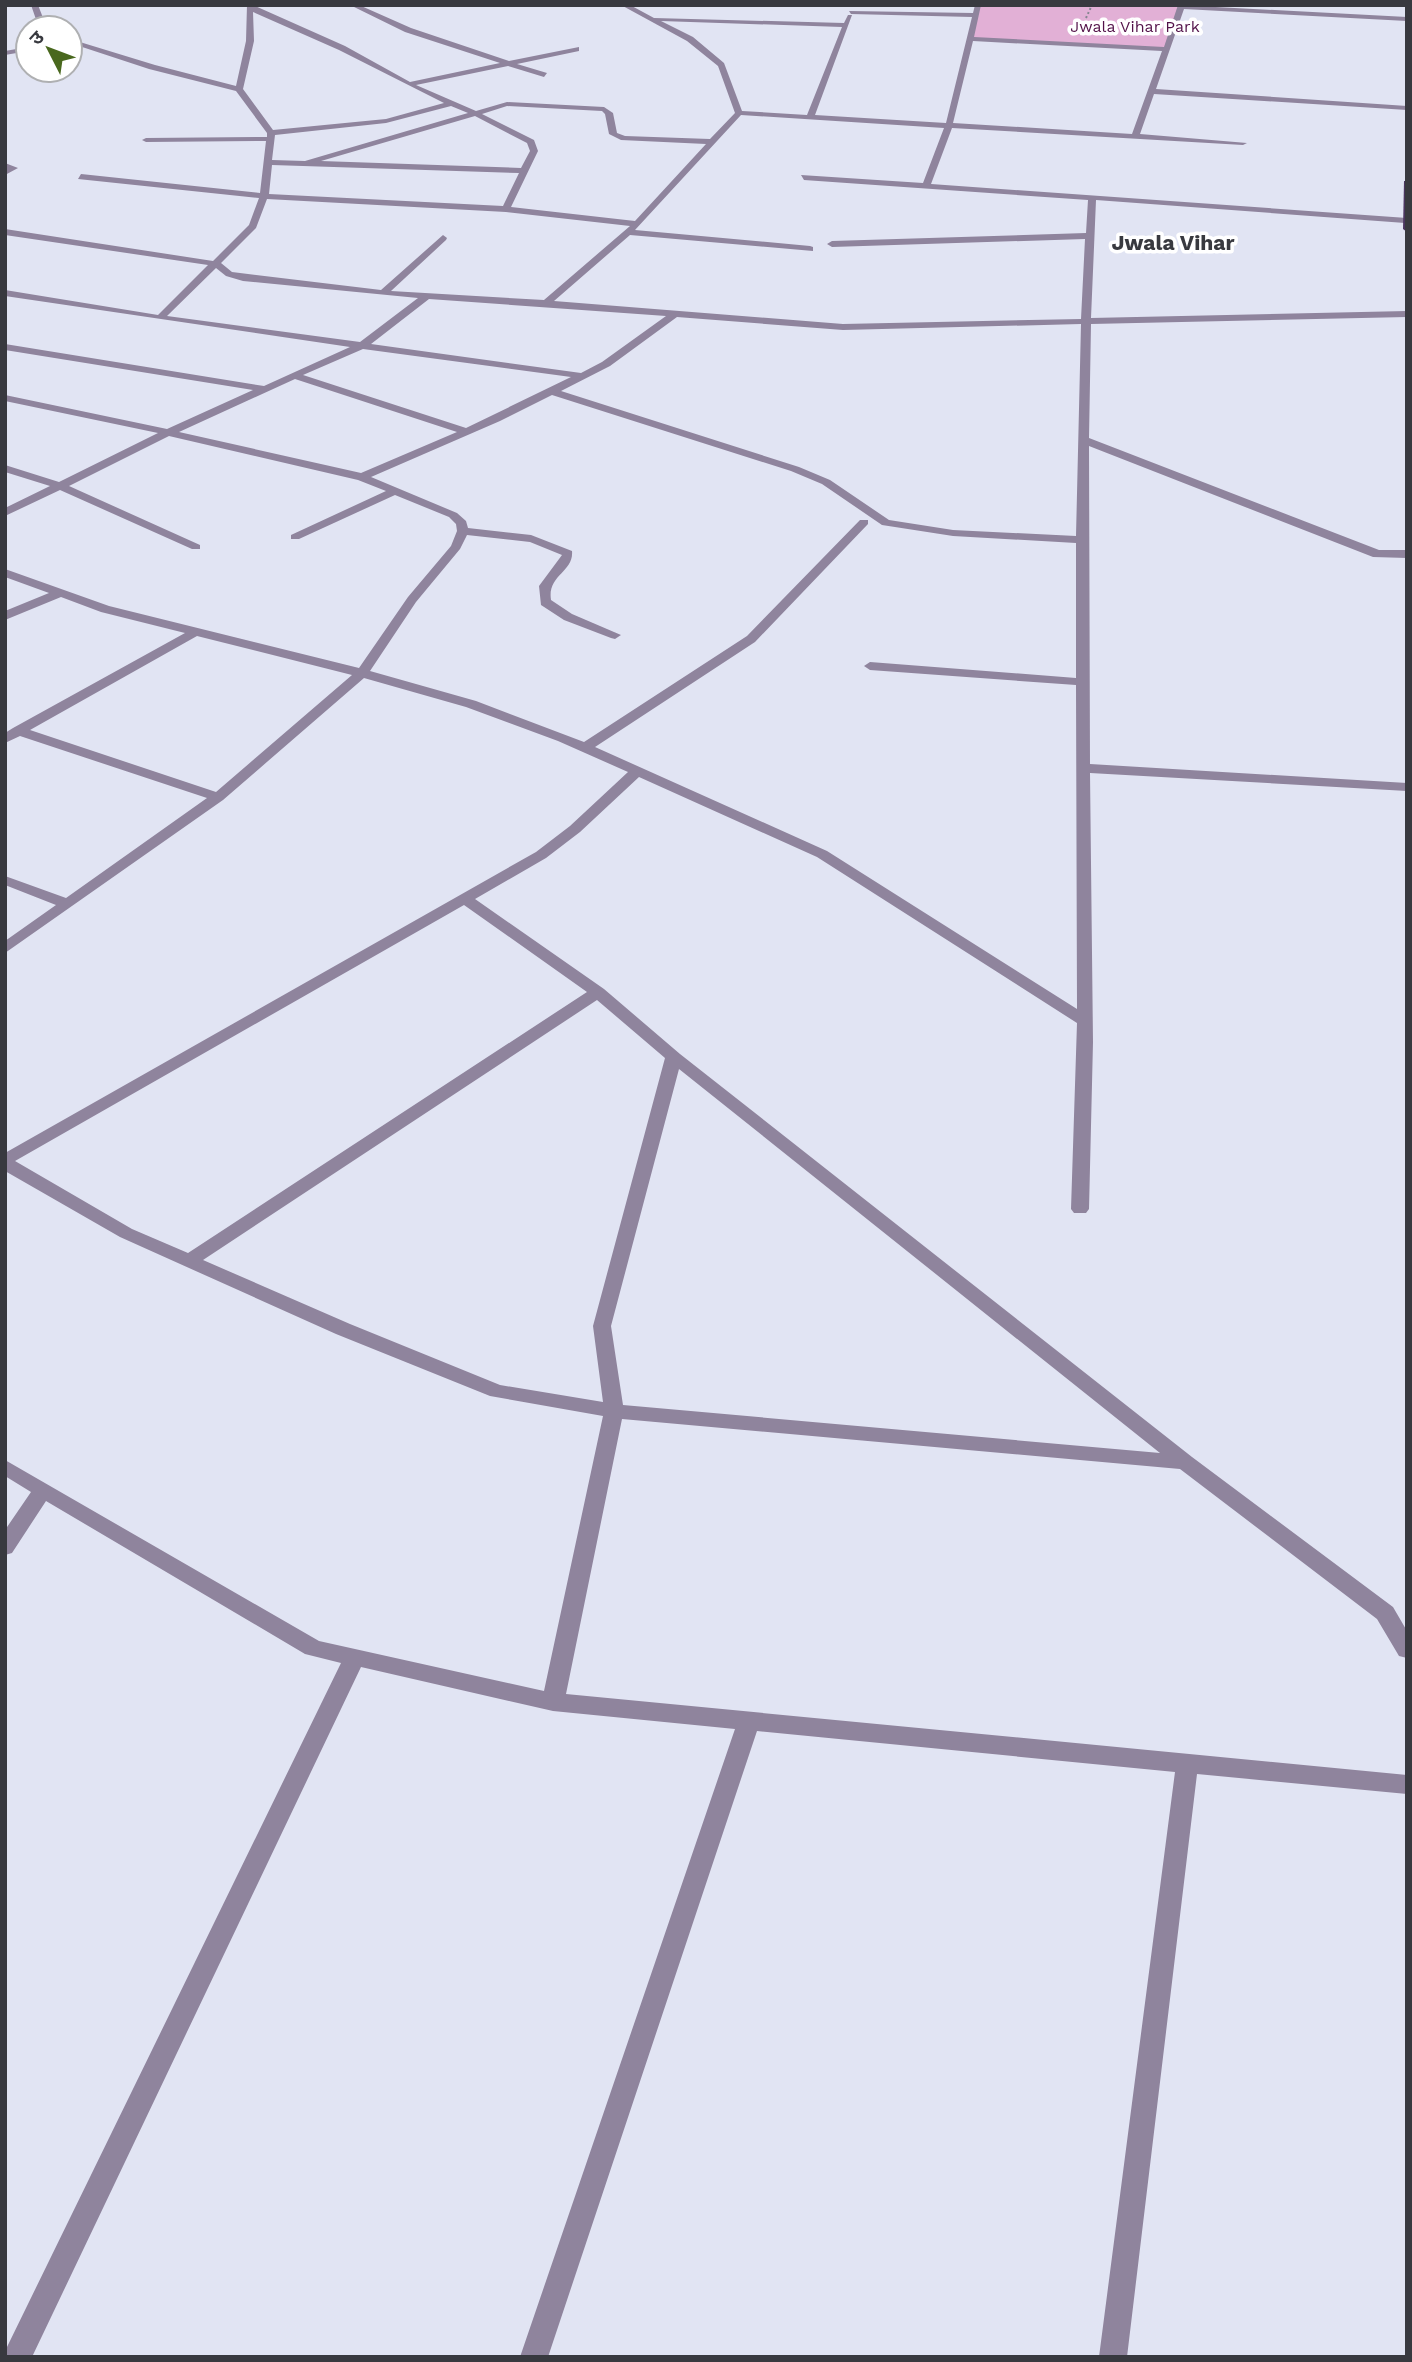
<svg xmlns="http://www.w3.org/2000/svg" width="1412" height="2362" font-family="'Work Sans','Noto Sans Devanagari',sans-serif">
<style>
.green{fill:#e2b0d6}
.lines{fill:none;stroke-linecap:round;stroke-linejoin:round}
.path{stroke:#848690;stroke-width:2;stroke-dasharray:2 2.5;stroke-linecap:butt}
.minor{fill:#8f849d;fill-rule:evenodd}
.major{fill:#4b3660;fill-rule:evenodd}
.labels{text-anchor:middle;stroke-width:7;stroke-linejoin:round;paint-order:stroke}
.far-park-label{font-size:16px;fill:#531249;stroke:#fff}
.far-district-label{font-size:21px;font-weight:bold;fill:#38393f;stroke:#fff}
</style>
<rect width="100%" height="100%" fill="#e1e4f3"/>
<path class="green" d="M978 5H1182L1167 49 969 39Z"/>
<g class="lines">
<path class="path" d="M1086 18 1092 5"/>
<path class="minor" d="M31 5H38L47 28H39Z
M247 5H253L345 46 410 82 500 63 405 32 350 5H359L411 28 509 61 579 47V51L517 64 547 73 544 77 508 66 416 85 476 111 507 102 604 107 613 113 617 133 625 136 710 139 735 113 718 66 687 41 621 5H630L654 18 844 23 848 15H852L815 115 946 123 972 17 851 14 849 11 973 13 975 5H981L974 37 1164 47 1178 5 1407 17V21L1184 9 1156 89 1407 106V110L1154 94 1140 134 1247 143 1243 145 952 128 931 184 1407 218 1405 223 1096 200 1091 318 1407 311V317L1091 324 1089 438 1379 550H1407V558L1373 557 1089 446 1090 764 1407 783V791L1090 773 1093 1042 1089 1209 1086 1213H1074L1071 1209 1077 1023 817 857 639 777 580 832 546 858 475 899 604 989 680 1054 1192 1457 1393 1607 1407 1631V1658L1399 1656 1377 1619 1180 1469 622 1419 566 1694 1407 1775V1794L1197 1774 1127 2357H1099L1175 1772 757 1731 548 2357H520L735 1729 553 1711 361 1667 32 2357H5L7 2347 341 1663 305 1654 46 1501 12 1553 5 1555V1530L31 1492 5 1476V1460L319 1641 544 1691 603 1416 490 1396 336 1334 120 1237 5 1171V1153L536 852 570 826 628 772 558 741 466 707 364 678 223 800 5 953V941L56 905 5 885V876L66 898 207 798 20 736 5 743V733L13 728 185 633 101 612 61 597 5 620V611L49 593 5 577V569L109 606 359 668 408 597 451 546 457 531 456 524 449 517 395 495 299 539H291V535L386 491 358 480 169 436 69 486 200 545V549H192L60 490 5 516V508L50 486 5 472V465L59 482 158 433 5 401V395L167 429 253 390 5 350V344L264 386 350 347 5 296V290L158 315 208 265 5 235V229L213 261 249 225 259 198 78 179 81 174 260 193 266 141 146 142 142 140 146 138 267 137V133L236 91 149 69 70 43V39L155 65 236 86 246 41ZM253 12 339 50 444 103 386 119 273 130 243 89 254 41ZM661 21 842 27 807 115 742 111 724 63 693 37ZM973 41 1162 51 1132 134 953 123ZM451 106 468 113 305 161 272 160 275 135 386 123ZM507 106 602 111 605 114 609 134 621 140 706 144 635 221 511 207 538 151 534 140 482 114ZM741 115 944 128 923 183 801 175 804 180 1088 200 1086 233 832 241 827 244 832 247 1085 239 1081 319 843 324 554 301 630 235 813 251V247L810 246 635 230ZM475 116 527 143 530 151 521 168 321 161ZM272 165 303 166 519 173 503 206 269 194ZM267 199 506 212 630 226 544 300 391 291 446 240 447 238 443 235 381 290 232 272 221 263 256 228ZM216 268 226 276 243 281 418 298 360 342 167 316ZM429 299 666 316 602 362 581 373 371 344ZM677 317 843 330 1081 324 1076 536 953 530 889 520 830 480 799 467 561 391 610 366ZM363 349 571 377 466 428 303 375ZM295 379 457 432 361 473 179 432ZM552 395 791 471 822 484 882 525 953 536 1076 543V678L870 662 864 666 870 670 1076 685 1077 1009 827 851 595 747 755 642 868 524V520H860L747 636 584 742 476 701 370 671 416 602 460 549 467 535 530 542 562 555 539 586 541 605 564 620 611 638 615 639 621 635 572 614 551 600C547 575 574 572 572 551L531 535 468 528 466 521 457 513 371 477 500 421ZM197 636 352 675 216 792 30 730ZM464 905 587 992 188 1253 132 1229 15 1161ZM597 1000 665 1058 593 1326 603 1402 500 1385 350 1324 203 1260ZM679 1069 1160 1453 623 1405 611 1326Z
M28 47V51L5 55V51Z
M5 163 18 168 5 175Z"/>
<path class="major" d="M1404 181H1407V232L1403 229Z"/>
</g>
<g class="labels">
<g class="far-park-label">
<text x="1135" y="32">Jwala Vihar Park</text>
</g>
<g class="far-district-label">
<text x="1173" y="250">Jwala Vihar</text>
</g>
</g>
<rect width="1412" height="2362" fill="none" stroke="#38393f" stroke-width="14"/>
<g transform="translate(49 49) rotate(312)"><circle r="33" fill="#ffffff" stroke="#afb0b2" stroke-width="2"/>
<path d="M0-5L12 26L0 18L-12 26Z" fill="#49681e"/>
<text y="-10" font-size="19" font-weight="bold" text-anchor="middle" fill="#38393f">उ</text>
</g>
</svg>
